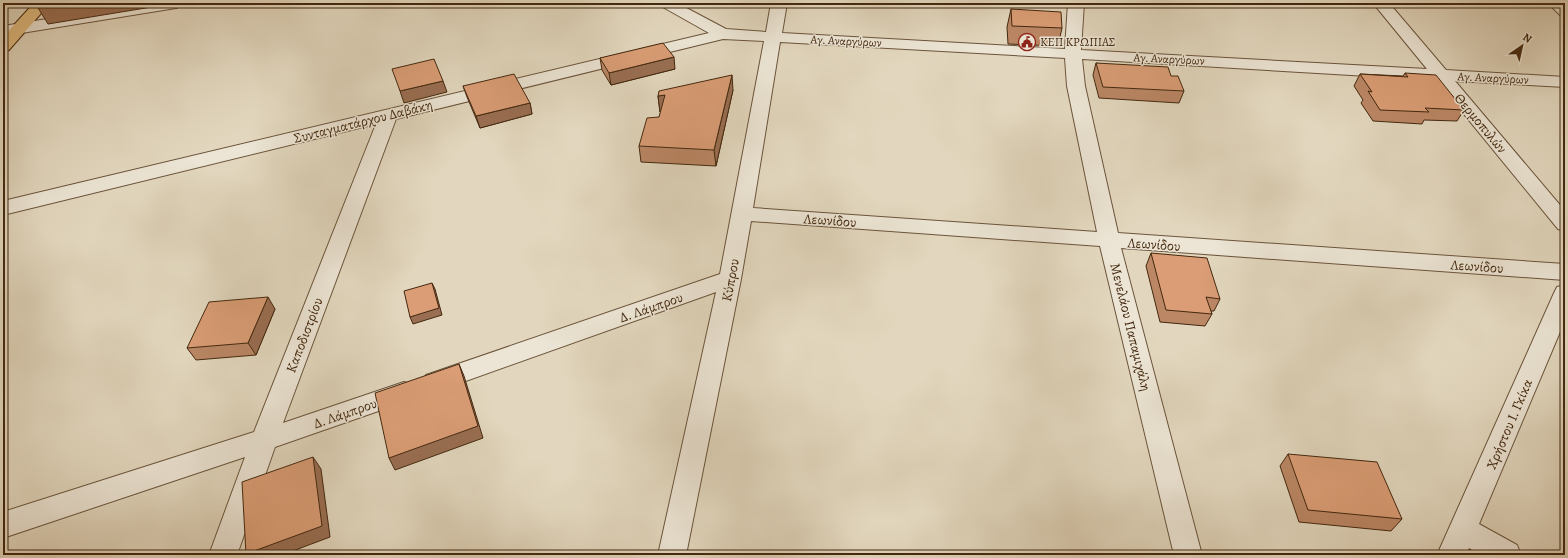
<svg xmlns="http://www.w3.org/2000/svg" width="1568" height="558" font-family="Alegreya,serif">
<style>
.lines{fill:none;stroke-linecap:round;stroke-linejoin:round}
.minor-casing{stroke:#6b543b;stroke-width:2}
.primary-casing{stroke:#43280f;stroke-width:2}
.minor{fill:#ece5d5;fill-rule:evenodd}
.primary{fill:#e1bc7f;fill-rule:evenodd}
.wall{fill:#bb8765;stroke:#43280f}
.shaded-wall{fill:#996e52;stroke:#43280f}
.building{fill:#da9d75;stroke:#43280f}
.labels{text-anchor:middle;stroke-width:3;stroke-linejoin:round;paint-order:stroke}
.far-street-label{font-size:12px;fill:#43280f;stroke:#ece5d5}
.far-poi-label{font-size:12px;fill:#43280f;stroke:#ece5d5;text-anchor:start}
.street-label{font-size:14px;fill:#43280f;stroke:#ece5d5}
</style>
<rect width="100%" height="100%" fill="#e2d7be"/>
<filter id="stains"><feTurbulence type="fractalNoise" baseFrequency=".005" numOctaves="4"/><feColorMatrix values="0 0 0 0 .2 0 0 0 0 .09 0 0 0 0 .02 0 0 0 .5 -.17"/></filter>
<radialGradient id="worn" r=".72"><stop offset=".6" stop-color="#630" stop-opacity="0"/><stop offset="1" stop-color="#630" stop-opacity=".3"/></radialGradient>
<g class="lines">
<g class="minor-casing">
<path id="minor" d="M148 3H184L181 6 176 8 3 36V26Z
M658 3H677L726 29 766 32 771 3H787L782 33 1065 49 1068 3H1084L1081 50 1427 69 1373 3H1389L1446 70 1565 77V87L1455 81 1565 211V231L1558 229 1436 80 1082 59 1085 86 1118 233 1565 264V280L1121 248 1202 555H1174L1100 246 751 221 741 279 686 555H658L716 292 435 392 426 389 423 382 426 375 720 274 764 41 723 39 396 119 283 423 404 382 413 385 416 392 413 399 275 447 237 555H209L245 457 3 538V512L254 432 376 124 3 215V201L709 33 661 6ZM780 42 1065 58 1067 86 1097 232 753 208Z
M1548 3H1565V17L1560 15Z
M1565 285V320L1479 524 1517 545 1521 555H1480L1469 548 1466 555H1437L1554 293 1557 287Z"/>
</g>
<g class="primary-casing">
<path id="primary" d="M34 3H50L9 50 3 52V37Z"/>
</g>
<use href="#minor" class="minor"/>
<use href="#primary" class="primary"/>
</g>
<path class="wall" d="M1011 9 1062 28 1058 46 1008 44 1007 27Z
M600 58 675 69 611 85 602 70Z
M1096 63 1171 76 1184 91 1179 103 1099 98 1093 75Z
M1405 73 1464 110 1457 121 1424 120 1422 124 1373 121 1361 103 1363 100 1354 86 1360 74 1403 76Z
M463 86 530 103 532 114 480 128 467 97Z
M733 90 716 166 641 162 639 146 659 117 661 112H660L658 96Z
M1151 253 1220 299 1214 311H1211L1212 314 1205 326 1160 322 1146 266Z
M275 309 256 355 196 360 187 348Z
M1288 454 1402 519 1391 531 1299 522 1280 466Z"/>
<path class="shaded-wall" d="M35 3H176L48 24Z
M674 57 675 69 611 85 609 73Z
M732 75 733 90 716 166 714 150Z
M443 81 447 92 404 103 400 91Z
M665 95 667 111 660 112 658 96Z
M530 103 532 114 480 128 476 116Z
M432 283 435 289 442 315 413 324 410 317Z
M268 297 275 309 256 355 248 343Z
M459 364 464 376 483 438 395 470 389 458Z
M313 457 321 469 330 537 282 555H247L246 554Z"/>
<path class="building" d="M1011 9 1061 12 1062 28 1012 26Z
M663 43 674 57 609 73 600 58Z
M434 59 443 81 400 91 392 69Z
M1096 63 1168 67 1171 76H1178L1184 91 1103 87Z
M1405 73 1436 75 1464 110 1425 108 1429 112 1380 110 1368 91 1372 92 1360 74 1408 77Z
M514 74 530 103 476 116 463 86Z
M732 75 714 150 639 146 647 118 659 117 665 95 658 96 659 91Z
M1151 253 1207 258 1220 299 1206 297 1212 314 1166 310Z
M432 283 439 308 410 317 404 291Z
M268 297 248 343 187 348 209 302Z
M459 364 478 426 389 458 375 393Z
M1288 454 1377 462 1402 519 1308 510Z
M313 457 322 526 246 554 242 482Z"/>
<defs>
<g id="civic-ring" transform="scale(0.9)"><circle r="9.5" fill="#ece5d5" stroke="#8f2418" stroke-width="1.5"/><path d="M-.6-6.5H3V-4.5H.6V-3L4-1V1h2V6H-6V1h2V-1L-.6-3ZM-1.2 2.5V6h2.4V2.5Z" fill="#8f2418"/></g>
</defs>
<g fill-rule="evenodd">
<use href="#civic-ring" x="1027" y="42"/>
</g>
<g class="labels">
<g class="far-street-label">
<text transform="translate(846 41) rotate(3)" y="4">Αγ. Αναργύρων</text>
<text transform="translate(1169 59) rotate(3)" y="4">Αγ. Αναργύρων</text>
<text transform="translate(1493 78) rotate(3)" y="4">Αγ. Αναργύρων</text>
</g>
<g class="far-poi-label">
<text x="1040" y="46">ΚΕΠ ΚΡΩΠΙΑΣ</text>
</g>
<g class="street-label">
<text transform="translate(363 121) rotate(-14)" y="5">Συνταγματάρχου Δαβάκη</text>
<text transform="translate(1481 123) rotate(50)" y="5">Θερμοπυλών</text>
<text transform="translate(830 220) rotate(4)" y="5">Λεωνίδου</text>
<text transform="translate(1154 244) rotate(4)" y="5">Λεωνίδου</text>
<text transform="translate(1477 266) rotate(4)" y="5">Λεωνίδου</text>
<text transform="translate(730 280) rotate(-79)" y="5">Κύπρου</text>
<text transform="translate(651 307) rotate(-19)" y="5">Δ. Λάμπρου</text>
<text transform="translate(1131 327) rotate(76)" y="5">Μενελάου Παπαμιχάλη</text>
<text transform="translate(304 335) rotate(-69)" y="5">Καποδιστρίου</text>
<text transform="translate(345 413) rotate(-19)" y="5">Δ. Λάμπρου</text>
<text transform="translate(1509 424) rotate(-67)" y="5">Χρήστου Ι. Γκίκα</text>
</g>
</g>
<rect width="1568" height="558" fill="none" stroke="#e2d7be" stroke-width="16"/>
<rect x="4" y="4" width="1560" height="550" fill="none" stroke="#43280f" stroke-width="2"/>
<rect x="8" y="8" width="1552" height="542" fill="none" stroke="#43280f"/>
<g transform="translate(1522 46) rotate(34)" stroke="#ece5d5" stroke-width="3" paint-order="stroke">
<path d="M0-3L7 15L0 10L-7 15Z" fill="#43280f"/>
<text y="-6" font-size="11" font-weight="bold" text-anchor="middle" fill="#43280f">N</text>
</g>
<rect width="100%" height="100%" filter="url(#stains)"/>
<rect width="100%" height="100%" fill="url(#worn)"/>
</svg>
